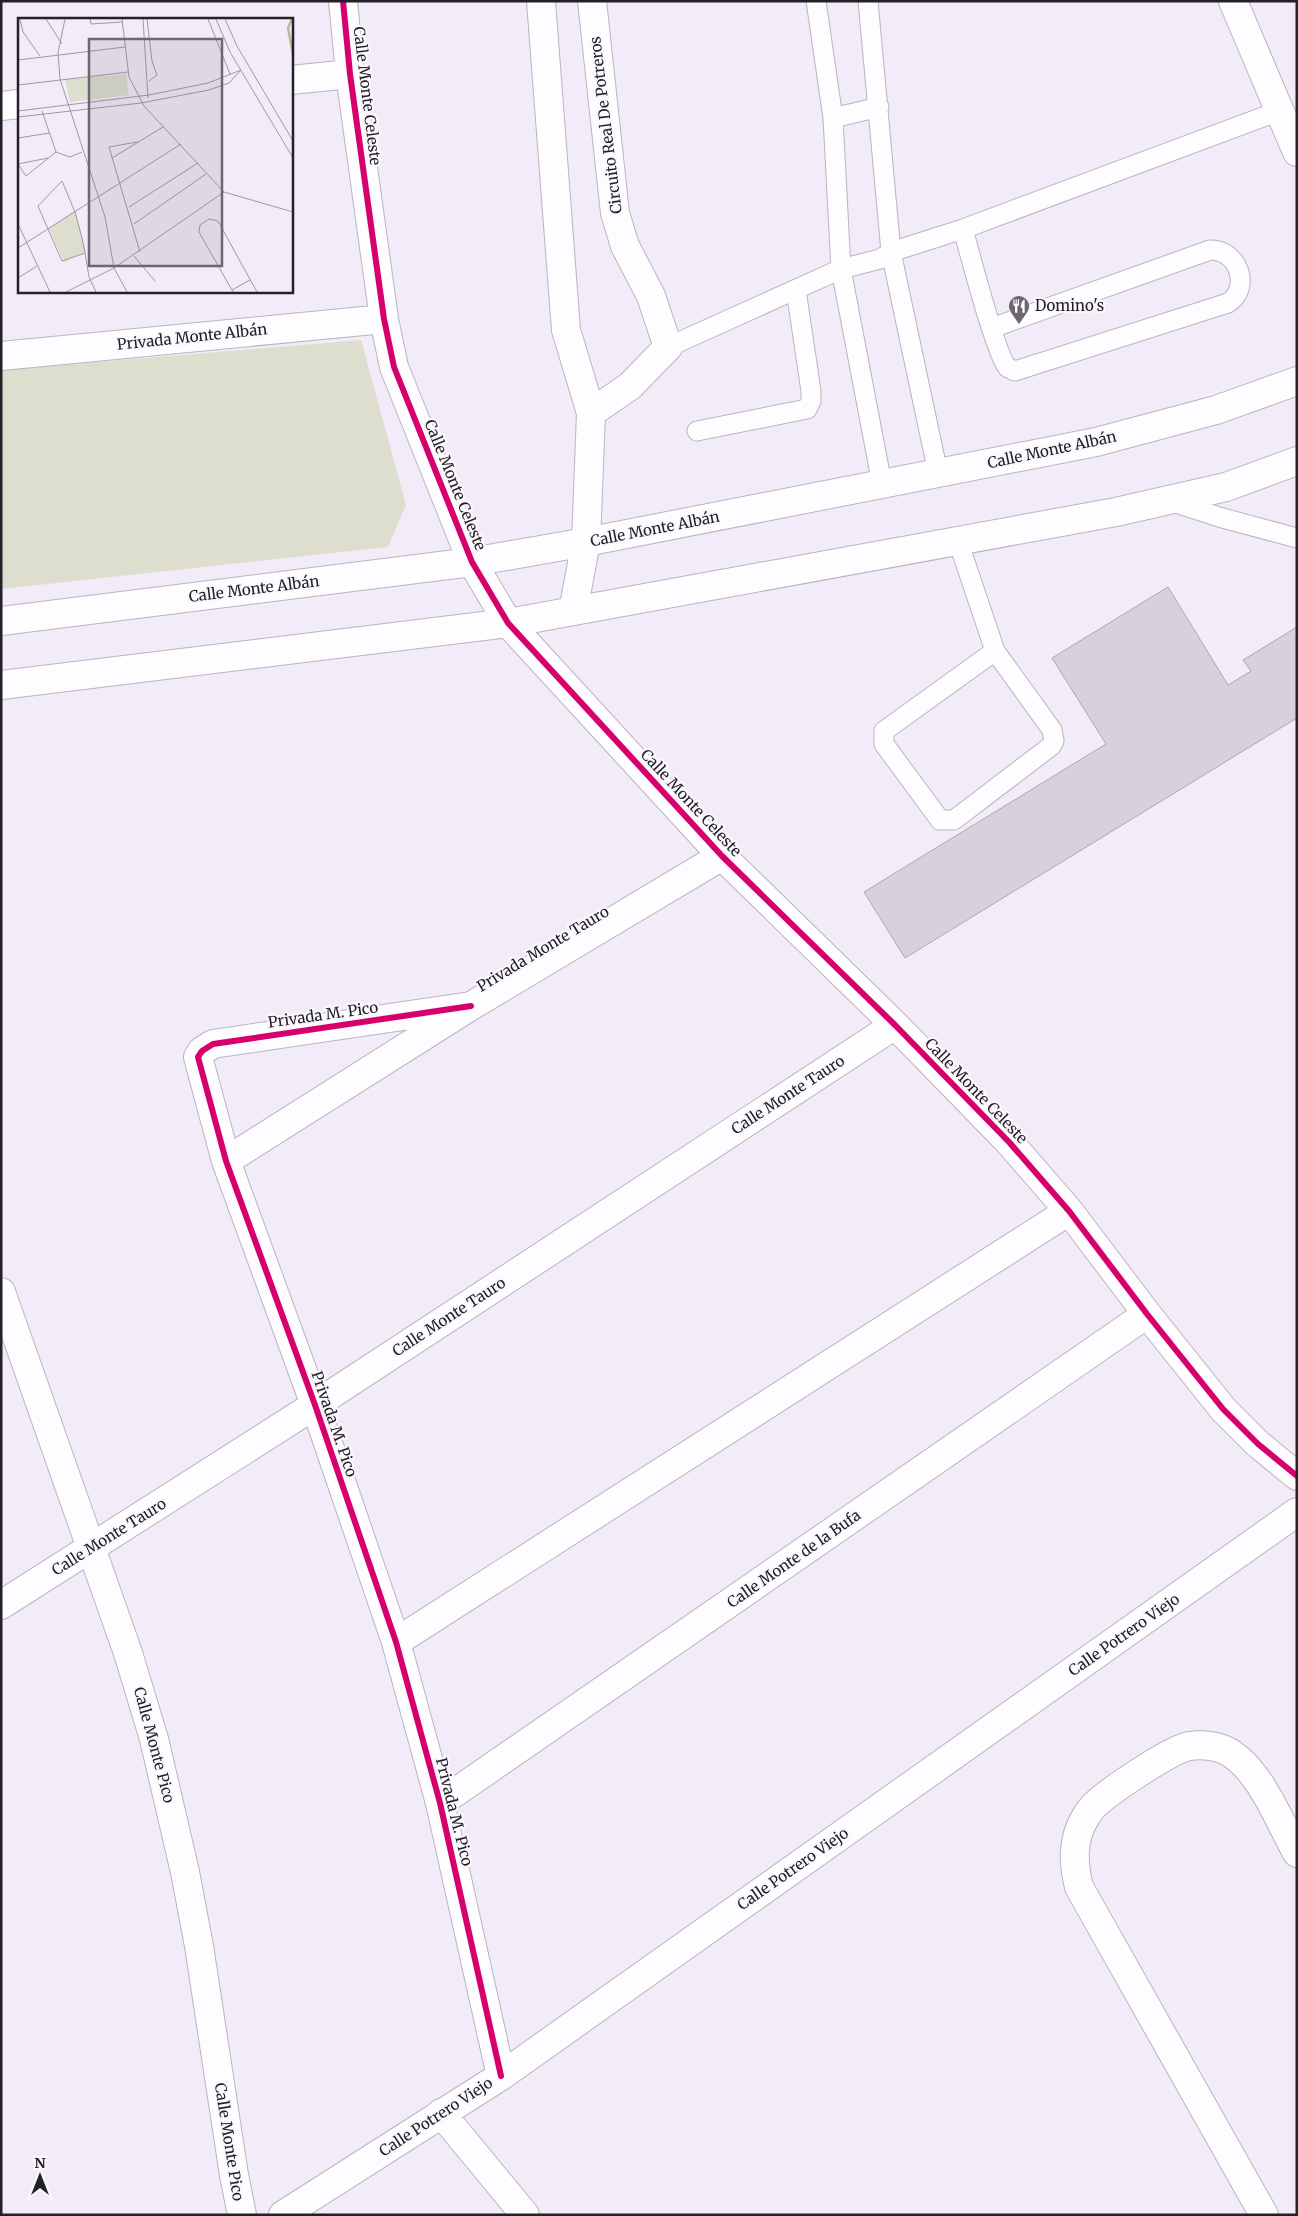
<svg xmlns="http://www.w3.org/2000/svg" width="1298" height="2216" font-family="Merriweather,serif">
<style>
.green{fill:#dedece}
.building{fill:#d7d1db;stroke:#aea8b2}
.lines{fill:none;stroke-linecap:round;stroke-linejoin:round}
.service-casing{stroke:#bab5bf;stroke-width:21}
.minor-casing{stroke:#bab5bf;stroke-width:30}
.secondary-casing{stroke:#bab5bf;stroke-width:30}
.service{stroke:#fdfcfe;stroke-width:19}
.minor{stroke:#fdfcfe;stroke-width:28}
.secondary{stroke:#fdfcfe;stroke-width:28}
.cycleway-casing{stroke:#fbf8fd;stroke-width:9}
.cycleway{stroke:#d6006c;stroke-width:6}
.labels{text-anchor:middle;stroke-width:4.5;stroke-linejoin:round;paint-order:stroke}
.street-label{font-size:15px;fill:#242028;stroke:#fbf8fd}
.poi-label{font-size:15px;fill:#242028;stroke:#fbf8fd;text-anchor:start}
.inset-river{fill:none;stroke:#b8bc94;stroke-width:2.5}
.inset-road{fill:none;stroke:#a09aa5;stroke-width:1}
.view{fill:#6c6771;fill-opacity:0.15;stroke:#6c6771;stroke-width:2.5}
.inset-edge{fill:none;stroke:#242028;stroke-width:2.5}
</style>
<rect width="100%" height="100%" fill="#f2ebf8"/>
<path class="green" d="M361 340 406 505 388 547 1 589V370Z"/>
<path class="building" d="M1168 587 1228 685 1251 671 1243 660 1297 627V718L905 958 864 892 1106 744 1052 658Z"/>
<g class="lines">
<g class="service-casing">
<path id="service" d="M816 1 833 118 841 269 882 484
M868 1 891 252 938 473
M833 118 879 107
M963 229C969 251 997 358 1008 368 1009 368 1015 371 1015 371L1228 303C1252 288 1238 249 1210 250L992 328
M668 347 841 269 880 259 891 252 963 229 1279 111
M697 431 807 409 811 401V391L796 290
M1170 501 1219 517 1297 538
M958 541 995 651 1052 730 1054 741 1051 746 954 820H940L884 744V731L995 651"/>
</g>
<g class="minor-casing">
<path id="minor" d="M343 1 350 74 384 319 394 367 472 562 508 623 722 856 895 1025 1009 1142 1069 1211 1147 1314 1223 1409 1258 1444 1297 1476
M541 1 566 330 591 413 586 542 573 611
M1233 1 1297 152
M291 80 350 74
M1 106 19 104
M1 356 384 319
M591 413 630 386 668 347 651 296 625 246 615 213 592 1
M471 1006 213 1044 202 1051 198 1057 226 1161 315 1405 396 1642 440 1803 501 2076
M226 1161 471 1006 722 856
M1 1292 128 1653 154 1739 185 1872 199 1946 234 2175 242 2215
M1 1605 315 1405 895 1025
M396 1642 1069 1211
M440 1803 1147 1314
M441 2113 525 2215
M283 2215 501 2076 1297 1512
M1264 2215 1079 1887C1073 1863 1072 1840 1085 1818 1088 1813 1093 1806 1097 1803 1111 1790 1173 1748 1190 1746 1202 1744 1217 1746 1227 1751 1260 1769 1279 1821 1297 1853"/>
</g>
<g class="secondary-casing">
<path id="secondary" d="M1 621 472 562 586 542 1096 442 1216 410 1297 381
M1 685 508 623 1116 512 1226 487 1297 461"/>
</g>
<use href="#service" class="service"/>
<use href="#minor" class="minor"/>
<use href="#secondary" class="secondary"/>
<g class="cycleway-casing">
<path id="cycleway" d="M343 1 350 74 384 319 394 367 472 562 508 623 722 856 895 1025 1009 1142 1069 1211 1147 1314 1223 1409 1258 1444 1297 1476
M471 1006 213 1044 202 1051 198 1057 226 1161 315 1405 396 1642 440 1803 501 2076"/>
</g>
<use href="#cycleway" class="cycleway"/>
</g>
<defs>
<g id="restaurant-pin" transform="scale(1.125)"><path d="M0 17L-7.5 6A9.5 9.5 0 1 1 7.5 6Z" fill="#6c6771" stroke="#fbf8fd"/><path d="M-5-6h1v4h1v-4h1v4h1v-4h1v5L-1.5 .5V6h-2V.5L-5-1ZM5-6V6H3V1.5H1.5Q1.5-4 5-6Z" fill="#fff"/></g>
</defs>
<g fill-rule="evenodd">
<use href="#restaurant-pin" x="1019" y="306"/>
</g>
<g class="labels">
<g class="street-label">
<text transform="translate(367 96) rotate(83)" y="5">Calle Monte Celeste</text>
<text transform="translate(606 125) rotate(-97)" y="5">Circuito Real De Potreros</text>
<text transform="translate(192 337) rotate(-6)" y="5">Privada Monte Albán</text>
<text transform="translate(1052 450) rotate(-12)" y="5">Calle Monte Albán</text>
<text transform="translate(455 485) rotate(68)" y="5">Calle Monte Celeste</text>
<text transform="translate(655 529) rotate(-11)" y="5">Calle Monte Albán</text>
<text transform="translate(254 589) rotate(-7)" y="5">Calle Monte Albán</text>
<text transform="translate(691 803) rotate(47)" y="5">Calle Monte Celeste</text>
<text transform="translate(543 949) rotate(-31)" y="5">Privada Monte Tauro</text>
<text transform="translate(323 1015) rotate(-8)" y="5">Privada M. Pico</text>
<text transform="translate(976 1091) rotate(46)" y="5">Calle Monte Celeste</text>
<text transform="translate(788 1095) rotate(-33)" y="5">Calle Monte Tauro</text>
<text transform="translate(449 1317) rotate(-33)" y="5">Calle Monte Tauro</text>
<text transform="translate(334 1424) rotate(71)" y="5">Privada M. Pico</text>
<text transform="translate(109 1537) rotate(-32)" y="5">Calle Monte Tauro</text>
<text transform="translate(794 1559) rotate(-35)" y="5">Calle Monte de la Bufa</text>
<text transform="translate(1124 1635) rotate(-35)" y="5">Calle Potrero Viejo</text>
<text transform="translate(154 1745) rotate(75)" y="5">Calle Monte Pico</text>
<text transform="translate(454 1812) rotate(76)" y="5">Privada M. Pico</text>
<text transform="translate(793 1869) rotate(-35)" y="5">Calle Potrero Viejo</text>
<text transform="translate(436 2117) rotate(-33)" y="5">Calle Potrero Viejo</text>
<text transform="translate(229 2142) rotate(81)" y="5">Calle Monte Pico</text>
</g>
<g class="poi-label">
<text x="1035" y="311">Domino's</text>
</g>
</g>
<g transform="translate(18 18)">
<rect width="275" height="275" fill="#f2ebf8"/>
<path d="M108 56 111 77 52 84 47 61ZM57 192 68 233 46 244 31 210Z" fill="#dedece"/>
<path class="inset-river" d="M274 1 270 10 275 36"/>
<path class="inset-road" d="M2 1 5 14 22 38M28 1 44 26M47 1 40 35 42 61 87 199 96 250 109 274M72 1 73 6 104 4M104 1 111 59 126 88 206 174 275 194M125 1 130 80M129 1 134 43 139 57 131 63M190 1 212 56M198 1 212 34 275 140M207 1 219 28 275 123M0 42 107 29M0 67 110 54M0 93 131 77 190 65 223 52M24 93 38 134M0 99 123 85 191 72 211 65 223 52M0 120 32 115M119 124 91 129 122 234M38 134 52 139 64 134M94 140 145 109M0 146 8 158 38 134M0 146 30 140M111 189 180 145M0 206 32 274M116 206 188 156M0 230 163 126M67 235 44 243 20 188 44 163 57 194 64 220 67 235 71 259 78 274M116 238 137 263M0 260 19 248M214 272 232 262M48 274 96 250 206 174M215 274 181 214 182 207 191 201 200 203 239 274"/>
<path class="view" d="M71 21H204V248H71Z"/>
<rect width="275" height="275" class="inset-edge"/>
</g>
<rect width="1298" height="2216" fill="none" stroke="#242028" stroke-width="5"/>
<g transform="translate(40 2176)" stroke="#fbf8fd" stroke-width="4" paint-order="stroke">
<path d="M0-4L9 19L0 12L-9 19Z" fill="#242028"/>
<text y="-8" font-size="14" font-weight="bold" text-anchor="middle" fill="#242028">N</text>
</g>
</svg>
